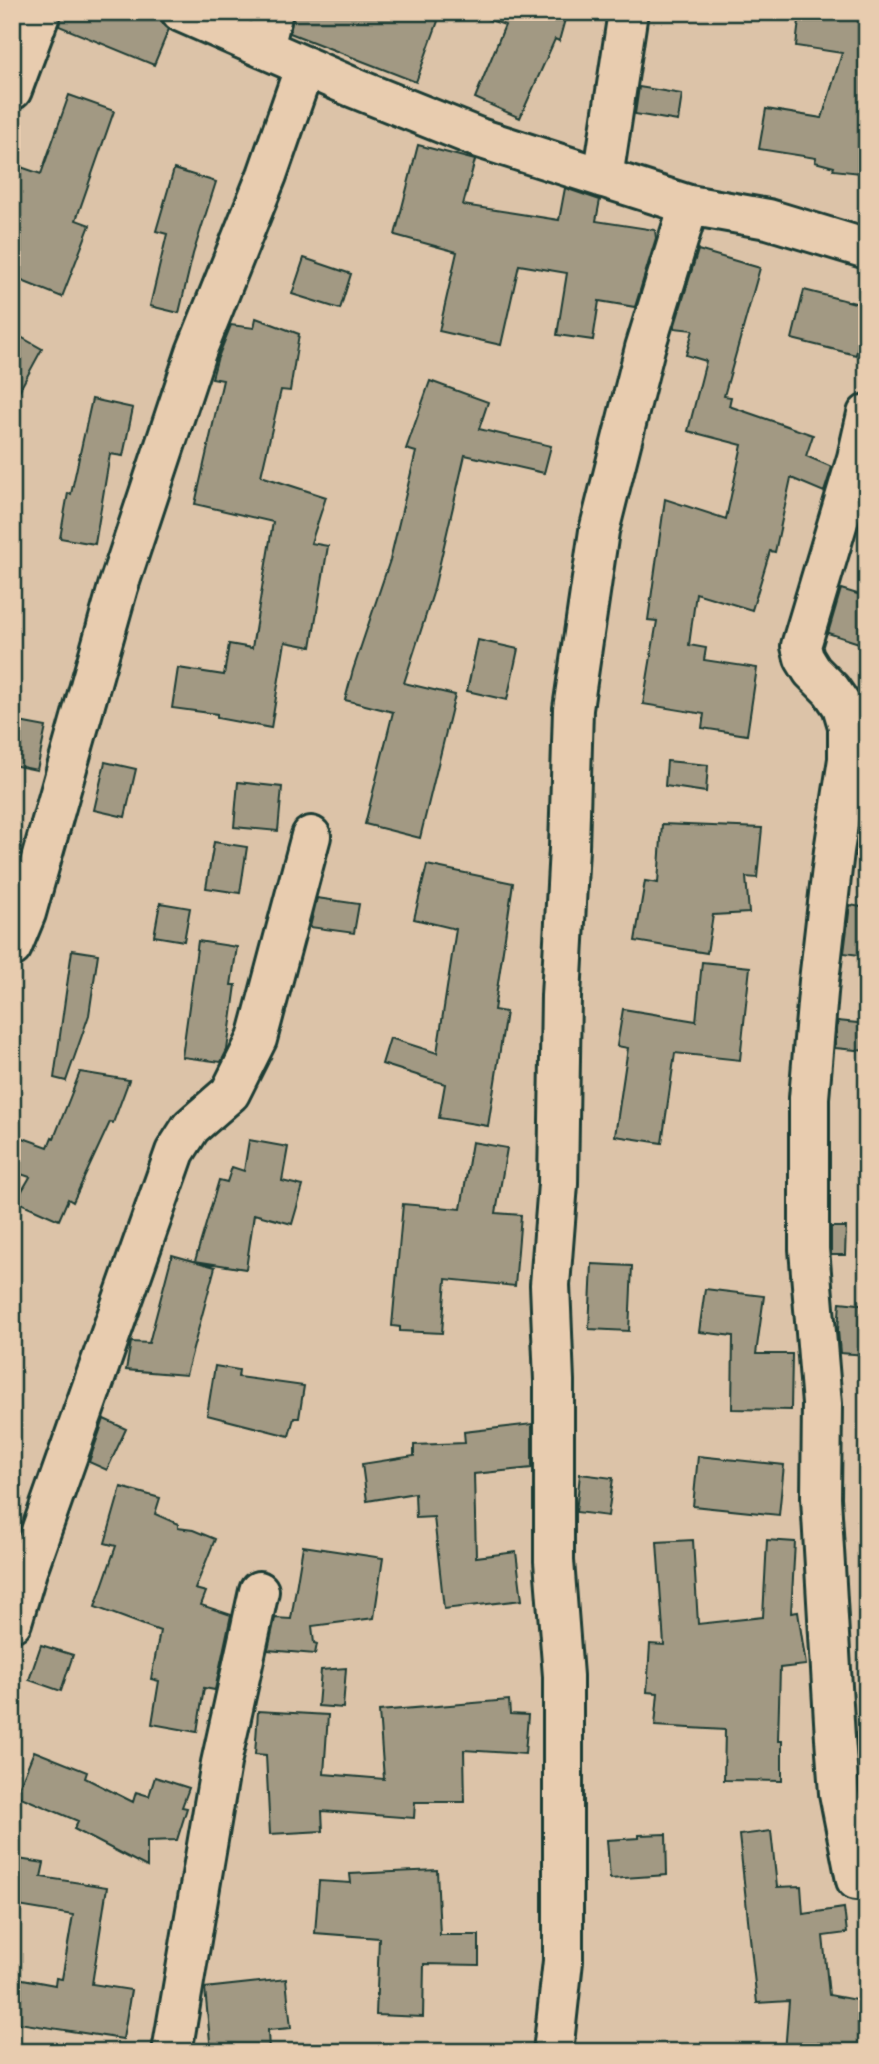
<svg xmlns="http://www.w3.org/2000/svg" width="879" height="2064" font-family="Kalam,sans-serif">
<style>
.building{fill:#a29983;stroke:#1f3d34;stroke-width:2}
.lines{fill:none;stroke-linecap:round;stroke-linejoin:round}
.minor-casing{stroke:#1f3d34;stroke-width:44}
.minor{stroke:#e8ccaf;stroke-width:38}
</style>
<rect width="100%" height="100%" fill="#dcc3a8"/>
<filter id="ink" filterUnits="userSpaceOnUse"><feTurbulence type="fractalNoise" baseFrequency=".0143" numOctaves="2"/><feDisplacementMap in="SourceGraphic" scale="14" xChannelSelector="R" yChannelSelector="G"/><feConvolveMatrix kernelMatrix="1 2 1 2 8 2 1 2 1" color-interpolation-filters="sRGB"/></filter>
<g filter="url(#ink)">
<path class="building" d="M62 12H159L163 24 169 29 154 65 59 26Z
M294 12H415L438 21 416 82 290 33Z
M488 12H567L559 41 555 39 520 118 475 98 505 25 487 19Z
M800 12H867V131L860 173 833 170 834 167 815 162 816 158 759 149 766 109 822 118 842 53 796 46Z
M639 87 682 94 678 121 635 114Z
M69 95 114 111 76 220 90 225 62 297 12 277V164L41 174Z
M418 145 475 160 463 205 559 220 565 188 600 200 596 221 655 230 656 238 635 307 599 301 593 340 557 335 567 273 519 265 501 345 439 331 457 252 395 235Z
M174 169 216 182 193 254 179 313 150 306 167 234 156 231Z
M698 250 760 268 724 396 731 397 729 406 813 435 806 456 832 467 824 492 791 478 775 552 770 551 752 610 696 593 689 645 706 648 704 660 757 668 747 735 702 728 704 714 643 704 657 621 648 620 665 499 726 519 742 445 688 431 706 361 686 355 693 330 674 328Z
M304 258 351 274 340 309 292 294Z
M804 290 867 306 856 355 792 339Z
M256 318 299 334 290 391 281 390 261 476 326 497 311 543 328 546 311 647 285 642 271 728 217 718V714L172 708 178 668 224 675 229 644 252 648 273 522 195 504 223 380 212 378 217 360 231 325 254 328Z
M12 332 42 349 12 404Z
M430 381 488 402 479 429 551 446 544 473 465 455 433 593 404 683 455 695 420 838 365 824 393 712 345 700 353 670 390 560 416 452 406 449Z
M92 399 133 408 123 456 110 454 95 544 60 538 68 493 71 494Z
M841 589 867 597V627L862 644 828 633Z
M478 640 518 649 507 700 467 691Z
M19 722 46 727 37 770 12 765Z
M667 761 708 765 706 792 665 786Z
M105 762 136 769 125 817 94 810Z
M238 782 282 787 278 831 234 827Z
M662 824 762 828 757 878 746 877 749 913 713 915 707 953 635 941 645 881 658 883Z
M214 842 247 847 240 893 206 888Z
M427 865 513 883 494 1010 506 1012 488 1126 439 1118 445 1084 382 1064 390 1038 437 1053 456 929 414 919Z
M317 898 359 904 354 933 310 927Z
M160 903 190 908 184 941 154 936Z
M850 905 867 908V956L844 953Z
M198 941 237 947 231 985H236L227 1050 221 1062 182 1057Z
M72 950 98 954 89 1015 66 1081 54 1078Z
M702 962 750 967 740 1060 675 1053 662 1143 615 1136 628 1048 617 1046 623 1009 696 1021Z
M838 1021 867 1024V1051L835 1048Z
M80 1072 129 1080 113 1123 110 1122 73 1202 68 1199 59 1220 16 1201 30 1177 12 1171V1134L48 1147 52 1137 54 1138Z
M249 1140 288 1147 282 1181 303 1186 292 1224 254 1214 246 1269 195 1261 219 1180 227 1182 232 1167 244 1171Z
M472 1142 507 1148 496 1213 521 1215 515 1286 446 1279 442 1333 400 1331V1327L392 1326 403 1204 461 1209Z
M831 1227H846L845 1255H831Z
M172 1255 215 1267 186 1375 126 1370 131 1342 149 1343Z
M592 1264 632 1266 629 1331 589 1329Z
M705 1289 764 1296 756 1354H792L791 1410 732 1409 733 1336 699 1332Z
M840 1302 867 1305V1355L840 1353 838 1330Z
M215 1366 239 1370 238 1377 304 1386 299 1418H294L289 1436 207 1415Z
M104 1419 126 1429 107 1470 89 1462Z
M532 1424V1468L474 1474 476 1557 516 1552 522 1600 444 1609 434 1517 416 1518 415 1493 367 1501 362 1464 414 1456V1445L465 1443 464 1432Z
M698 1456 784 1465 779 1515 693 1506Z
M580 1474 613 1478 608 1516 576 1512Z
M121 1487 160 1498 155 1514 178 1524V1528L193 1530 215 1539 195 1589 206 1592 201 1605 231 1615 215 1690 204 1688 197 1732 152 1724 159 1681 151 1679 160 1631 95 1607 116 1546 105 1543Z
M693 1540 698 1624 763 1617 767 1540 795 1542 791 1613 798 1612 806 1665 780 1668 778 1741H782V1781L724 1780 725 1730 655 1726 658 1693 647 1692 650 1644 664 1645 657 1542Z
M303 1546 383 1558 374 1618 312 1626 314 1643 317 1644 315 1654 268 1650 275 1618 291 1619Z
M41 1645 73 1655 61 1691 29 1680Z
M346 1668 343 1708 318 1706 321 1670Z
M509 1700 510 1714 528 1715 525 1754 464 1750 465 1802H415L414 1818 322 1811 323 1831 270 1834 266 1755 255 1754 258 1711 328 1715 324 1774 384 1779 379 1711Z
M34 1751 87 1772 85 1778 133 1802 136 1792 149 1796 155 1777 189 1788 182 1807 187 1808 177 1840 147 1841V1867L74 1829 78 1821 16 1795Z
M771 1831 777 1887 801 1886 803 1914 844 1908 847 1933 823 1936 829 1995 867 2002V2052H785L789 2001 757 2003 739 1835Z
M666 1834 667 1875 610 1879 607 1840 639 1838V1835Z
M12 1858 44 1863 41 1877 107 1887 92 1984 131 1990 123 2039 12 2022V1977L55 1985 56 1978 62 1979 73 1915 12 1905Z
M437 1870 440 1935H479V1965L424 1964 423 2017 376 2015 379 1938 315 1933 319 1881 351 1883 350 1874Z
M286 1979 291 2028 268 2030 269 2052H211L205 1988Z"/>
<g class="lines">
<g class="minor-casing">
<path id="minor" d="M181 12 352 87 479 138 689 205 768 219 867 249
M264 48 273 12
M12 90 41 12
M603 178 628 12
M12 947 26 913 118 587 196 352 267 175 305 66
M12 1622 27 1571 175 1152 191 1127 230 1093 257 1039 311 836
M856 1880 839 1793 835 1738 821 1498 822 1404 809 1249V1098L819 981 834 851 848 759V726L842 706 831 690 812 671 804 658 801 646 857 458 867 414
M172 2052 221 1763 259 1591
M553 2052 563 1961V1676L554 1561V1381L550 1285 558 1184 561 996 569 848 573 709 599 531 645 348 689 205"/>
</g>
<use href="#minor" class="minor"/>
</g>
</g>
<rect width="879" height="2064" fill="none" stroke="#e8ccaf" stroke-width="42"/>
<rect x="21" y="21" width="837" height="2022" fill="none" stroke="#1f3d34" stroke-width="2.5" filter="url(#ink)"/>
</svg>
